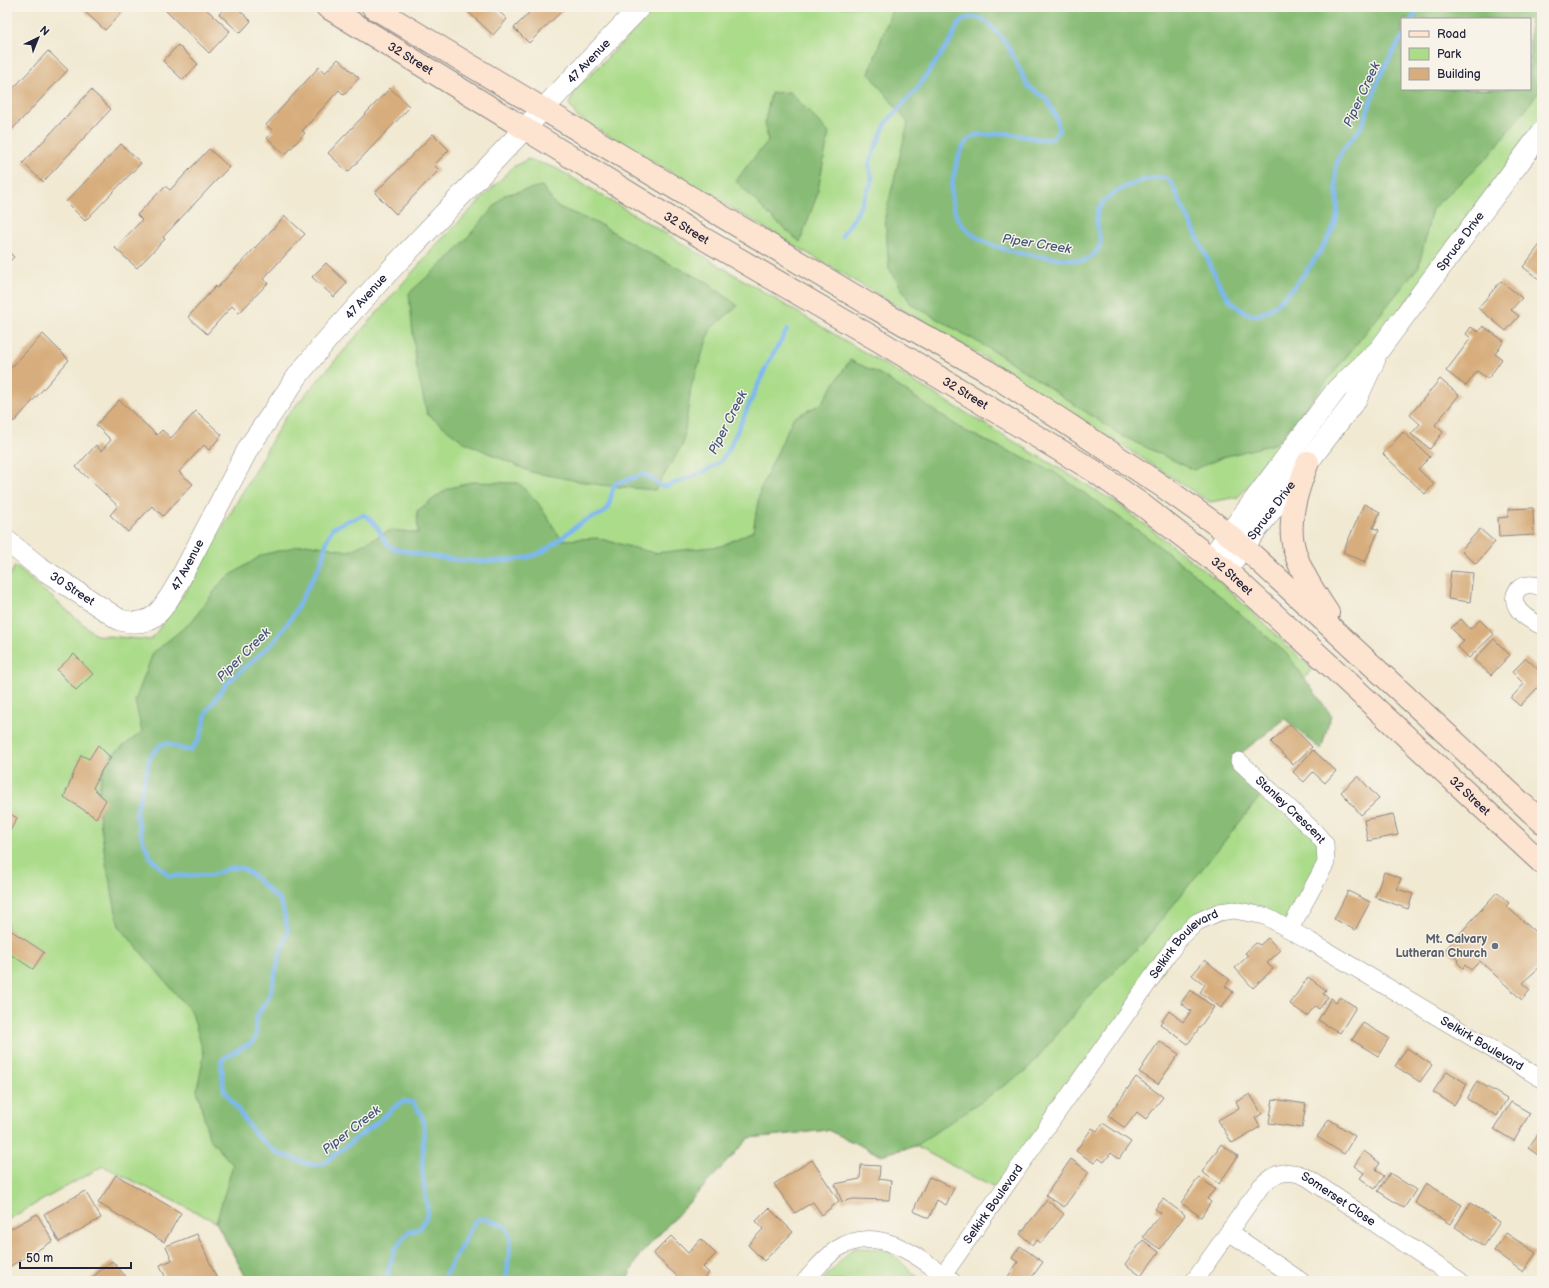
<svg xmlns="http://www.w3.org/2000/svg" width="1549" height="1288" font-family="'Balsamiq Sans',sans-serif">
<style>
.green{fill:#abdc8a;stroke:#667f62;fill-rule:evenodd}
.forest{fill:#88bc76;stroke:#556f58;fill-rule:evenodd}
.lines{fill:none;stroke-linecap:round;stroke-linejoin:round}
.stream{stroke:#7db8ef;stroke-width:4.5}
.building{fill:#d7ad7d}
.minor-casing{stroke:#8a8686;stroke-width:18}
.tertiary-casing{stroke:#8a8686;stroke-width:22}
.secondary-casing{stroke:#8a8686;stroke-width:24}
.minor{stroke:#fff;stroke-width:17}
.tertiary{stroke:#fff;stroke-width:21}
.secondary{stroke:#fde4d1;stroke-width:22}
.worship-dot{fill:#6b7280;stroke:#f7f3e8;stroke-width:1.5}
.labels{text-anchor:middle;stroke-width:3;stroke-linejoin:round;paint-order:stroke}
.street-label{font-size:12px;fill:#22223b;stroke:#f7f3e8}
.worship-label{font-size:12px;font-weight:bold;fill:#5b616d;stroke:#f7f3e8;text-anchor:end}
.water-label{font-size:13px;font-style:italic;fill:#42567a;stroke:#f7f3e8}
</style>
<rect width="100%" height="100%" fill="#f7f3e8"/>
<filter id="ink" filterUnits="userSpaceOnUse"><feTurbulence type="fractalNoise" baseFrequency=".025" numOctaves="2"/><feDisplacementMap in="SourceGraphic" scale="8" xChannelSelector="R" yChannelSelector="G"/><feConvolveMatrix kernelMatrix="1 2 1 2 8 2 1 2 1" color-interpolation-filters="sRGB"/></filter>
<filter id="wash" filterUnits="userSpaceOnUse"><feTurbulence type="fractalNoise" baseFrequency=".012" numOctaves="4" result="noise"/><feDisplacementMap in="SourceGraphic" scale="16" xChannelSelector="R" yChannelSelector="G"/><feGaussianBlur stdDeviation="0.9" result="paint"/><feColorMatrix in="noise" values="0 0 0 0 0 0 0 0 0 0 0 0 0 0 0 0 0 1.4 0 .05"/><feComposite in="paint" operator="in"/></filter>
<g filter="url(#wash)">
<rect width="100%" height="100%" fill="#f1e9d2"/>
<path class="green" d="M658 7H1542V132L1337 389 1238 497 1210 502 995 364 577 117 569 104 575 90ZM1402 19H1530V89H1402Z
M528 159 556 168 1117 503 1222 584 1312 669 1236 757 1325 844 1290 929 1250 912 1197 922 1002 1192 915 1146 880 1155 828 1130 749 1138 639 1256 626 1281H248L216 1222 103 1166 7 1220V580L15 566 96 635 151 640 190 585 284 419 438 243 513 167Z
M853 1248 886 1249 922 1281H822Z"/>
<path class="forest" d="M893 7H1542V88L1487 158 1432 209 1419 266 1277 443 1223 457 1194 470 1122 436 997 353 911 304 889 268 885 217 908 123 869 73ZM1402 19H1530V89H1402Z
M790 92 829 133 817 195 800 242 771 217 736 181 749 163 768 141 765 121 771 93Z
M542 186 556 206 601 225 652 255 707 282 738 306 711 328 691 387 683 444 655 490 600 485 531 472 464 442 427 414 416 364 409 293 454 253 504 195Z
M850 360 880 374 965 431 1054 472 1146 536 1192 572 1287 654 1331 715 1321 750 1285 719 1236 757 1263 793 1141 945 1087 999 1027 1070 915 1146 880 1155 828 1130 749 1138 639 1256 626 1281H248L216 1222 233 1165 209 1138 197 1089 204 1055 192 1013 119 926 106 863 97 799 105 760 142 732 135 701 153 653 192 621 223 580 262 555 306 544 349 551 391 530 418 533 417 511 447 489 471 482 519 483 538 503 562 540 597 538 654 553 721 546 753 531 760 490 793 418 821 404Z"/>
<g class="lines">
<path class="stream" d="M1412 19 1419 7
M842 236 857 213 871 184 872 179 869 164 886 123 916 90 951 40 959 23 967 18 976 17 987 22 999 34 1008 46 1028 86 1047 99 1057 119 1059 130 1052 139C1035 141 1020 134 1003 133 998 133 993 135 988 135 985 135 979 134 976 135 961 141 957 161 954 174 935 253 1030 255 1083 261 1114 246 1093 233 1097 213 1101 194 1147 174 1164 178 1167 179 1170 181 1172 183L1177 196C1185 212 1194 228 1201 245 1211 264 1221 297 1240 309 1244 312 1251 315 1257 315 1282 311 1330 243 1336 220 1342 199 1330 178 1339 157 1344 145 1356 136 1362 125 1369 110 1373 92 1380 77 1386 63 1395 50 1402 37
M388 1281V1271L395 1249 408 1232 419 1229 422 1225 428 1213 422 1170 424 1126 422 1116 413 1103 404 1101 396 1106 375 1124 323 1164 312 1165 277 1153 255 1134 224 1090 221 1062 225 1057 253 1042 256 1036V1018L270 995 280 954 288 932 282 905 278 899 250 873 241 868H230L212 875 169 876 150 857 142 838 136 814 150 757 160 745 167 743 185 750H191L200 738 207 711 227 683 272 644 292 617 321 563 328 537 333 528 347 521 364 515C382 525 379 539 391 547 395 550 403 550 408 552 443 560 498 566 532 556 555 549 569 527 590 518 595 516 600 516 604 512 612 505 610 493 615 484L645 474 661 486H667L706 471 721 461 730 447 767 365 787 330
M442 1281 475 1221 479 1219H486L506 1227 511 1237 506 1281"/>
</g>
<g id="blocks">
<path class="building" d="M88 7H127L105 30 84 11Z
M162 7H204L230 31 209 53Z
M226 7H236L251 21 240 33 219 14Z
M463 7H494L507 19 493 35Z
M535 7H566L529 43 514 28Z
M178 45 198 64 183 80 163 61Z
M48 51 68 70 7 135V95Z
M338 59 359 78 344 95 339 90 302 131 305 133 285 155 267 138 273 131 266 125 319 67 325 73Z
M390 88 410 107 348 172 328 153Z
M91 90 111 109 43 182 23 163Z
M433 134 449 150 434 165 439 170 396 214 375 193Z
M121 144 141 163 85 221 66 202Z
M209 149 229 167 163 237 165 239 137 268 115 248 142 220 137 215 165 186 170 190Z
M285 216 305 234 263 279 268 283 239 313 232 306 207 334 188 317 216 286 217 288Z
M1542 242V277L1540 280 1523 267Z
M7 250 14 257 7 264Z
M326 263 347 283 334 297 312 277Z
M1501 281 1522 298 1511 310 1519 316 1506 331 1478 308Z
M1483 326 1504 341 1495 354 1502 359 1488 379 1477 371 1466 386 1446 371 1471 338 1466 334 1471 327 1478 332Z
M43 334 69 360 15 421 7 422V372Z
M1440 379 1459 395 1435 425 1443 432 1430 449 1411 434 1420 424 1410 415Z
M119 400 157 435 162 430 171 438 196 411 222 435 209 450 204 445 179 472 193 484 163 516 152 506 128 532 110 515 118 506 76 467 96 445 101 451 111 440 96 425Z
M1403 432 1430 457 1418 469 1434 484 1425 494 1383 454Z
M1364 504 1380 512 1373 528 1379 530 1365 562 1343 552Z
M1533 508 1534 535 1499 537 1498 518 1508 517V509Z
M1480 529 1495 542 1476 564 1461 550Z
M1451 571 1473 573 1470 602 1448 599Z
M1461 619 1470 629 1480 620 1494 634 1469 658 1458 647 1464 641 1451 628Z
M1494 639 1510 655 1491 675 1474 660Z
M74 654 93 674 76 690 57 670Z
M1526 658 1542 673V683L1520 706 1511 698 1524 684 1512 672Z
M1290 724 1312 747 1293 765 1271 742Z
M98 745 111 758 103 768 93 788 106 800 96 818 64 797 81 755 89 759Z
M1313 750 1336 771 1325 783 1313 772 1304 782 1293 772Z
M1358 776 1379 799 1361 815 1341 792Z
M7 812 17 818 9 833 7 832Z
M1393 814 1398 835 1368 841 1364 820Z
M1384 872 1401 878 1397 889 1413 894 1408 909 1375 897Z
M1348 891 1370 902 1355 930 1334 919Z
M1497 892 1509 903 1506 906 1542 938V965L1522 983 1530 990 1522 1000 1480 961 1471 970 1465 965 1463 968 1457 962 1458 960 1446 949Z
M7 928 44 952 33 969 7 952Z
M1268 938 1280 951 1267 963 1273 969 1253 988 1235 968 1248 956 1245 953 1256 943 1260 945Z
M1205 960 1230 980 1225 986 1233 992 1221 1008 1200 992 1205 985 1192 975Z
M1308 977 1326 990 1323 994 1328 997 1319 1009 1315 1006 1307 1016 1290 1004Z
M1190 990 1214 1007 1188 1044 1160 1024 1169 1011 1183 1022 1191 1011 1181 1003Z
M1340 997 1356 1007 1340 1033 1318 1020 1331 998 1336 1002Z
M1363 1023 1389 1038 1378 1056 1352 1040Z
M1159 1041 1179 1054 1158 1084 1139 1072Z
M1407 1048 1432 1065 1420 1082 1395 1066Z
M1447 1071 1467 1084 1454 1105 1433 1092Z
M1136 1077 1163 1097 1146 1119 1137 1112 1125 1128 1108 1116Z
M1477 1081 1507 1099 1497 1116 1467 1099Z
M1250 1094 1262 1114 1255 1118 1260 1127 1232 1143 1218 1120 1239 1108 1236 1102Z
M1273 1099 1306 1104 1302 1128 1269 1123Z
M1511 1102 1530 1113 1514 1141 1494 1129Z
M1329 1119 1355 1136 1344 1154 1317 1137Z
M1103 1123 1131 1142 1119 1159 1111 1153 1104 1162 1098 1158 1094 1163 1076 1151 1092 1128 1097 1131Z
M1541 1130 1542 1131V1158L1528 1148Z
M1221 1144 1238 1156 1219 1184 1202 1172Z
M1364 1151 1380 1163 1376 1169 1384 1176 1375 1189 1360 1178 1364 1173 1354 1166Z
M1071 1159 1089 1172 1064 1207 1046 1195Z
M812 1160 839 1201 822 1215 813 1202 795 1213 774 1184Z
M861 1165 880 1166 879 1179 891 1181 889 1200 853 1199 842 1202 835 1184 860 1179Z
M1390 1173 1416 1190 1404 1208 1378 1191Z
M116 1175 181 1213 164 1242 98 1203Z
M929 1177 954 1188 946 1205 937 1200 929 1218 913 1211Z
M1199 1177 1215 1189 1207 1199 1211 1202 1201 1217 1181 1203Z
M1426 1183 1462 1205 1450 1224 1415 1203Z
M85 1191 101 1218 59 1242 44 1214Z
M1163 1199 1185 1215 1160 1249 1143 1237 1161 1213 1155 1209Z
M1047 1200 1064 1214 1041 1243 1037 1240 1033 1245 1020 1234Z
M1470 1203 1500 1222 1484 1246 1455 1227Z
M769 1208 793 1232 764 1261 748 1245 763 1229 756 1221Z
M37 1214 53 1241 7 1268V1231Z
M1506 1233 1536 1253 1523 1272 1494 1251Z
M197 1234 218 1281H167L160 1265 172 1260 166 1246Z
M671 1236 688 1253 701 1239 716 1254 703 1267 709 1273 701 1281H674L678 1277 653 1254Z
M1143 1240 1159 1252 1141 1276 1125 1264Z
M1020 1246 1043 1262 1029 1281H1005L1018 1262 1012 1258Z
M112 1261 130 1281H88Z"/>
</g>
</g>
<g filter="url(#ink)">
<use href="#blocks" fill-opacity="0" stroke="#8a8686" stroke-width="1"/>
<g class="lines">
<g class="minor-casing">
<g id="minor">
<path d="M1542 588C1524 578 1507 592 1518 609 1523 617 1534 622 1542 626"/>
<path id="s1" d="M1239 761 1315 832 1325 844 1326 863 1290 929"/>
<path d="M1229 1232 1301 1281"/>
<path d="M805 1281C815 1270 825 1257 837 1249 879 1222 919 1258 952 1281"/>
<path id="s2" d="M939 1281 1179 939 1197 922 1219 912 1234 910 1265 916 1310 941 1542 1079"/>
<path id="s3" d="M1194 1281 1261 1186C1275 1171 1290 1169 1308 1178L1460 1281"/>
</g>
</g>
<g class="tertiary-casing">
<g id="tertiary">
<path id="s4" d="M7 541 38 566 120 620C153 629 162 610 177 585L249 447 299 374 326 341 379 282 640 7"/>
<path id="s5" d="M1211 558 1337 389 1379 350 1542 132"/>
<path id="s6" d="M1226 570 1357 398 1375 359"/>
</g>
</g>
<g class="secondary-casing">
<g id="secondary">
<path id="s7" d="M327 7 701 237 881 342 1041 439 1094 471 1141 504 1226 570 1322 658 1542 863"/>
<path d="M373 7 875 308 987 371 1162 486 1214 523 1244 547 1542 822"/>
<path d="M1308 462C1281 532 1287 552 1328 613"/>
</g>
</g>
<use href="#minor" class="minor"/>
<use href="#tertiary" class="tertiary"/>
<use href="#secondary" class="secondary"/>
</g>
</g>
<circle class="worship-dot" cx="1495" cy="946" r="4"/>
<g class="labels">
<g class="street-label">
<text dy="4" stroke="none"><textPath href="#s7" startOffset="98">32 Street</textPath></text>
<text dy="4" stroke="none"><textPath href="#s4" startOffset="883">47 Avenue</textPath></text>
<text dy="4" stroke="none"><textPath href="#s7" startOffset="422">32 Street</textPath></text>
<text dy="4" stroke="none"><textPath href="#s5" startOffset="404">Spruce Drive</textPath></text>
<text dy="4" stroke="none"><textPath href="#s4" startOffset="559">47 Avenue</textPath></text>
<text dy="4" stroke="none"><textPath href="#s7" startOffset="746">32 Street</textPath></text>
<text dy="4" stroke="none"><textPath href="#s6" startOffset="75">Spruce Drive</textPath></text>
<text dy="4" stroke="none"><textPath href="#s4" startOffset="235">47 Avenue</textPath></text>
<text dy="4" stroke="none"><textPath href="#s7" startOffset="1070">32 Street</textPath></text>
<text dy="4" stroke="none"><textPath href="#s4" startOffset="81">30 Street</textPath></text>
<text dy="4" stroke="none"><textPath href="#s7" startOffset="1394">32 Street</textPath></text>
<text dy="4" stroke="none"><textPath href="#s1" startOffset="71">Stanley Crescent</textPath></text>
<text dy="4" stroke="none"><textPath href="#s2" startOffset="418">Selkirk Boulevard</textPath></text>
<text dy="4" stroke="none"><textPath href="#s2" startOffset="765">Selkirk Boulevard</textPath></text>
<text dy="4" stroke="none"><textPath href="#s3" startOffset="205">Somerset Close</textPath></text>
<text dy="4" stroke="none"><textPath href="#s2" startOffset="94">Selkirk Boulevard</textPath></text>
</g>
<g class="worship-label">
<text x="1487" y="943">Mt. Calvary<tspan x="1487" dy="14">Lutheran Church</tspan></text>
</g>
<g class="water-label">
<text transform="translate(1361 94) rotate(-65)" y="5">Piper Creek</text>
<text transform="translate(1037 243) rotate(9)" y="5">Piper Creek</text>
<text transform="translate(727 422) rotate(-63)" y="5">Piper Creek</text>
<text transform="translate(243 654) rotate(-45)" y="5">Piper Creek</text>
<text transform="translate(351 1129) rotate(-38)" y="5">Piper Creek</text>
</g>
</g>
<rect width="1549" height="1288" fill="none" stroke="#f7f3e8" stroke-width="24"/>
<rect x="1401" y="18" width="130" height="72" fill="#f7f3e8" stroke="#a29fa3"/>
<rect x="1409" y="31" width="20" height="6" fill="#fde4d1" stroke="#a29fa3"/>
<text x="1437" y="38" font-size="12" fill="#22223b">Road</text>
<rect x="1409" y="48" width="20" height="12" fill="#abdc8a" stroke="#a29fa3"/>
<text x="1437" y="58" font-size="12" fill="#22223b">Park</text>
<rect x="1409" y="68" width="20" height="12" fill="#d7ad7d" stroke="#a29fa3"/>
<text x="1437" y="78" font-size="12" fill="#22223b">Building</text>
<g transform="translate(38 38) rotate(43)" stroke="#f7f3e8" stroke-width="3" paint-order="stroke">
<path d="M0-3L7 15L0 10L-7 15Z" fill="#22223b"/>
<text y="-6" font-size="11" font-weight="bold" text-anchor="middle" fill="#22223b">N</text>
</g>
<path d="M20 1262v6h111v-6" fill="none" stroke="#22223b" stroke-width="2"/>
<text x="26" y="1262" font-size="12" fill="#22223b" stroke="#f7f3e8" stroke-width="3" paint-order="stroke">50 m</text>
</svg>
